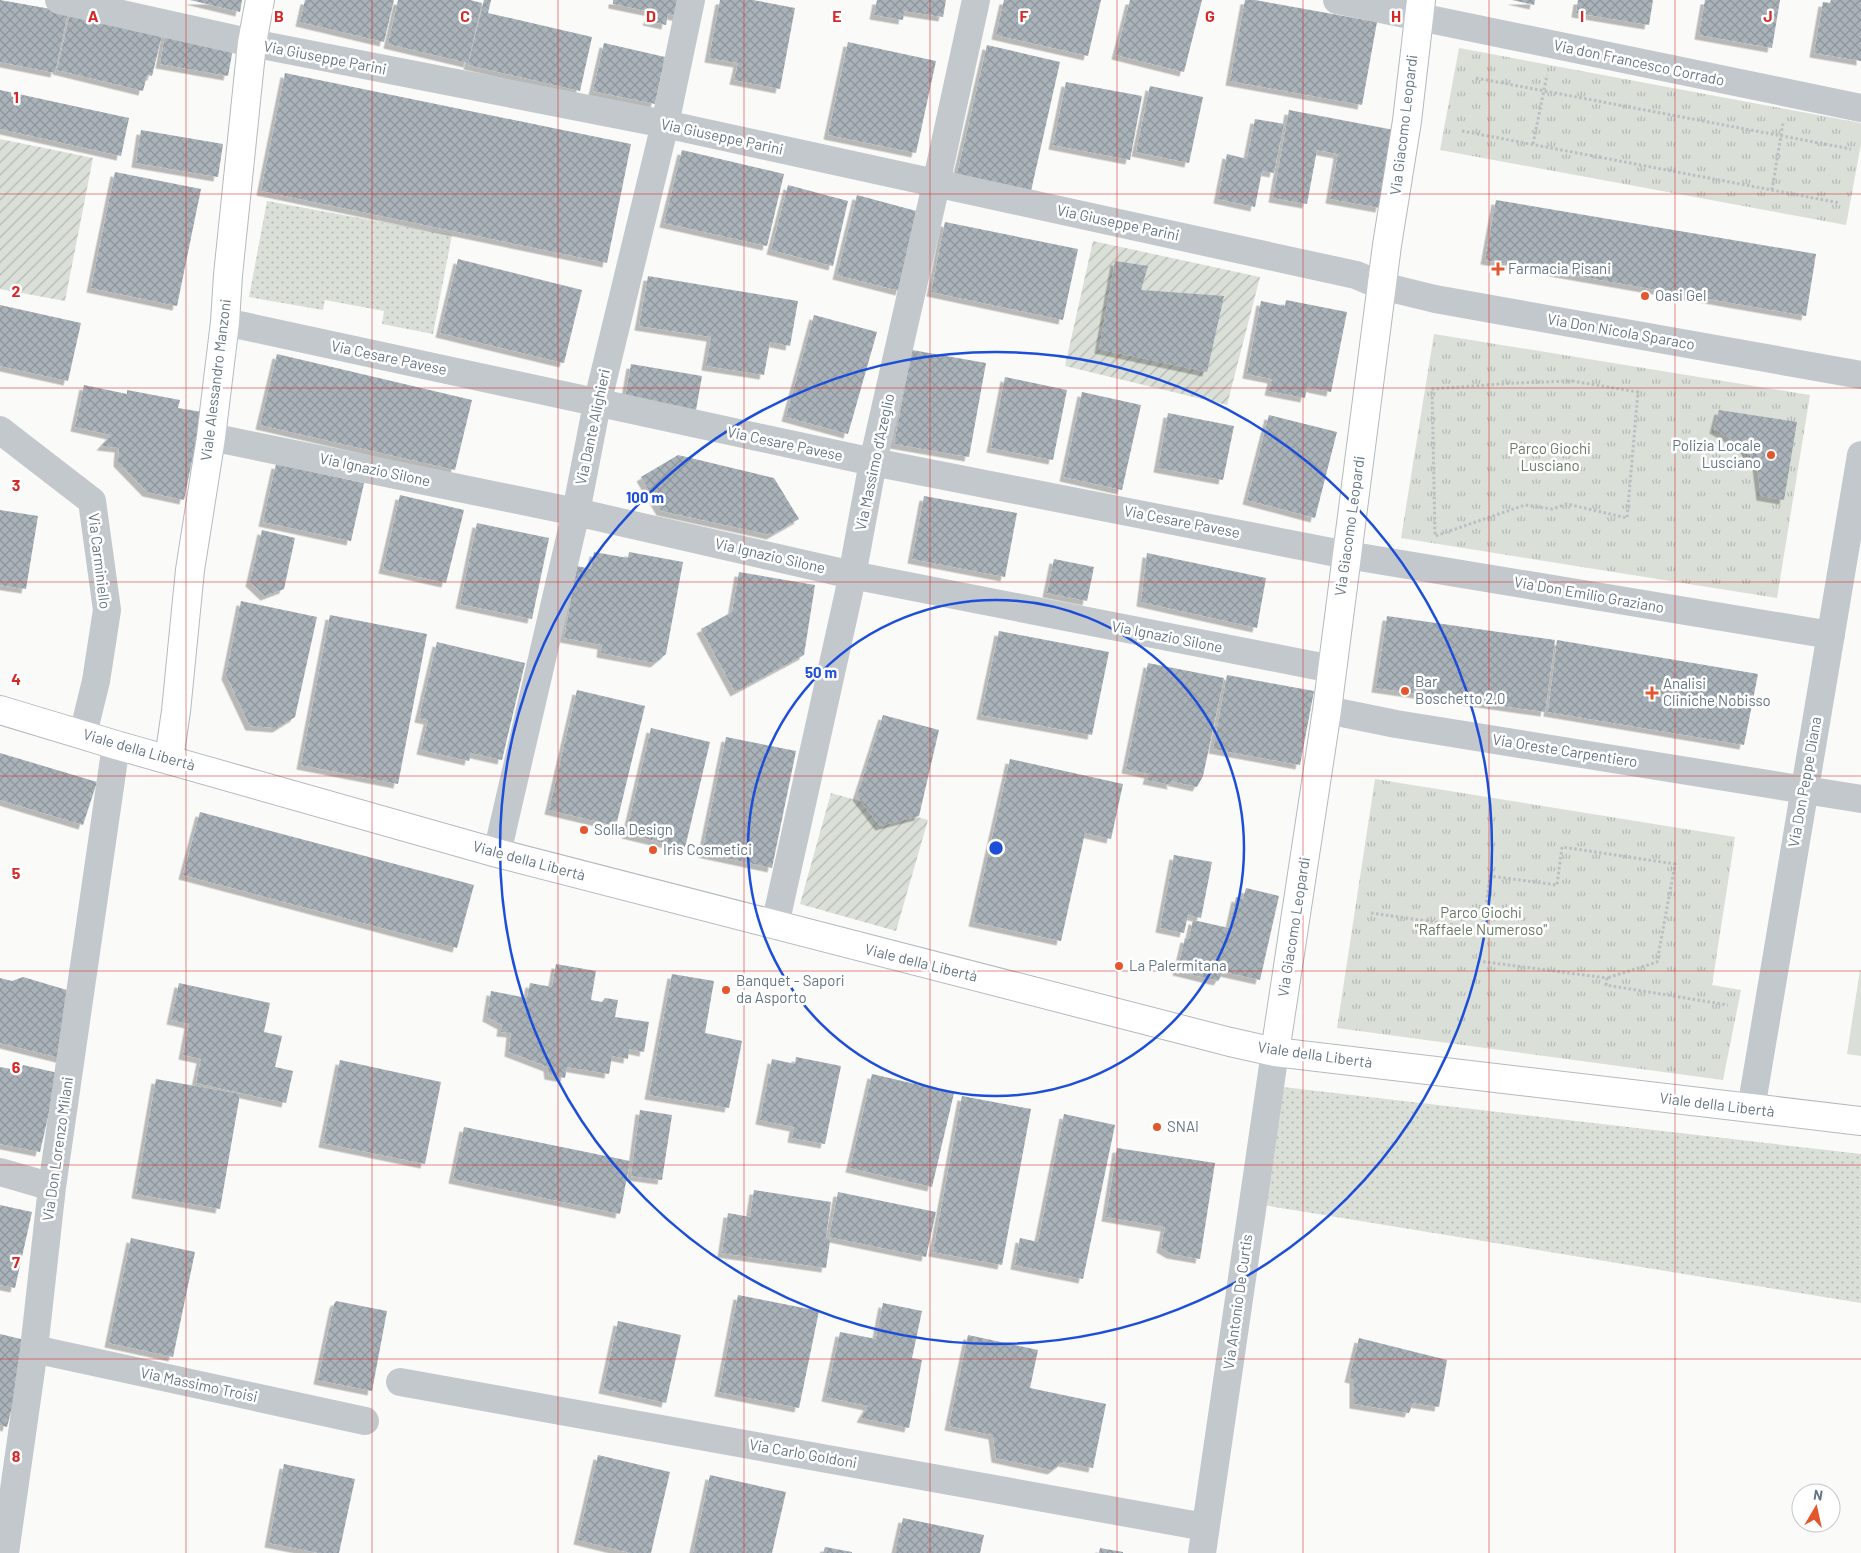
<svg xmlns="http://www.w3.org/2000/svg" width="1861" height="1553" font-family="Barlow,sans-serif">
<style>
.grass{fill:url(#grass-dots)}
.park{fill:url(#park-tufts)}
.garden{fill:url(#garden-furrows)}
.pitch{fill:#dadfd7}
.building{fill:url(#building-cross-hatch);filter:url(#shadow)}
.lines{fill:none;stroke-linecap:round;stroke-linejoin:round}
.secondary-casing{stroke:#b3babf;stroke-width:30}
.path{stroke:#bbbfc2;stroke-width:3;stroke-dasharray:2.5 2.5;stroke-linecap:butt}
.street{stroke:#c3c8cc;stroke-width:28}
.secondary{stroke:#fff;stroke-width:28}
.grid{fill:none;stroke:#d62828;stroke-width:1;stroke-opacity:0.55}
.ring{fill:none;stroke:#1d4ed8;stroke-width:2.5}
.poi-dot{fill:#e4572e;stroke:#fff;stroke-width:2}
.labels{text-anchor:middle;stroke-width:5;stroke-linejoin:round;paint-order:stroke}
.street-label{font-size:15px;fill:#657683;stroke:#fff}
.poi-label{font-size:15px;fill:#657683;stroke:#fff;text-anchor:start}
.park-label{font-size:15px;fill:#687a64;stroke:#fff}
.grid-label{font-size:16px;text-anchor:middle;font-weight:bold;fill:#d62828;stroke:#fff;stroke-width:5;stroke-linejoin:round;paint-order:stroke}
.centre{fill:#1d4ed8;stroke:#fff;stroke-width:2.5}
.ring-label{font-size:15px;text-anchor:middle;font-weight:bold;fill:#1d4ed8;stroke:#fff;stroke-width:5;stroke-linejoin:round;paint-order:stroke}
</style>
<defs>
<pattern id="grass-dots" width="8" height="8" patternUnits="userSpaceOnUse" patternTransform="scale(1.25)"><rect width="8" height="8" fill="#dadfd7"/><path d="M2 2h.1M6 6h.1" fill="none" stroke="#b4b9b4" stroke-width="1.8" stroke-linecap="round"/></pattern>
<pattern id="park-tufts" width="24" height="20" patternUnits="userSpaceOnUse" patternTransform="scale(1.25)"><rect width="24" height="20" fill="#dadfd7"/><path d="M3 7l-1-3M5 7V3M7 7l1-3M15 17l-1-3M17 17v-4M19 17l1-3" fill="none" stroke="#b4b9b4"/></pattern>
<pattern id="garden-furrows" width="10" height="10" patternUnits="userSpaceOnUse" patternTransform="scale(1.25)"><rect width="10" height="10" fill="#dadfd7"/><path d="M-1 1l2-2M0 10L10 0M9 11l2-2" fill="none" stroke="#b4b9b4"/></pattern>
<pattern id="building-cross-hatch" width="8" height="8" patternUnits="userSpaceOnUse" patternTransform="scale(1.25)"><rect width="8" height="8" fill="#aab3b9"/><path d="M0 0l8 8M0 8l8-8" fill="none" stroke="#8e969c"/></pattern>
<filter id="shadow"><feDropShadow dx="-4.5" dy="4.5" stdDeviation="0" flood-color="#0004"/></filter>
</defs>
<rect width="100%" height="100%" fill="#fafaf8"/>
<path class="grass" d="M267 201 452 235 433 334 382 324 384 311 325 300 323 310 249 297Z
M1283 1087 1861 1154V1303L1263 1205Z"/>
<path class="park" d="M1459 48 1861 123V144L1846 225 1440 150Z
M1434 334 1810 395 1777 598 1401 538Z
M1375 779 1735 837 1712 985 1741 990 1723 1080 1337 1028Z"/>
<path class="garden" d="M0 139 93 158 65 301 0 289Z
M1093 241 1260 277 1227 405 1065 366Z
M831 793 928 820 896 931 800 904Z"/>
<path class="pitch" d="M1860 970H1861V1056L1847 1054Z"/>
<path class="building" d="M0 0 68 12 55 73 0 62Z
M190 0H242L240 12Z
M305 0H394L384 42 300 22Z
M398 0H470L482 3 468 63 388 44Z
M484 0H491L488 13 592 37 580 91 468 65Z
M613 0H682L679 17 668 14 666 25 647 21 652 12 613 4Z
M720 0H753L795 8 780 89 734 80 738 63 709 58Z
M877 0H946L943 17 904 11 903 20 874 15Z
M1004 0H1101L1088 56 996 35Z
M1130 0H1202L1184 72 1116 55Z
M1245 0H1255L1377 22 1362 105 1230 81Z
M1512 0H1535L1534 5Z
M1578 0H1653L1649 25 1576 13Z
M1705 0H1780L1772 48 1699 35Z
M1831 0H1861V61L1814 53 1823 2 1830 3Z
M72 5 164 27 152 76 147 75 143 91 57 70Z
M166 30 234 43 228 76 160 64Z
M848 42 936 61 916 153 828 135Z
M604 43 665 57 655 104 593 91Z
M987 45 1060 62 1031 191 957 174Z
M285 73 631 144 607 263 261 191Z
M1066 82 1142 96 1130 160 1053 145Z
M1150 86 1203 97 1189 163 1136 152Z
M0 90 129 118 121 156 0 129Z
M1289 110 1394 130 1380 208 1330 199 1338 154 1317 150 1307 204 1273 198Z
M1255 119 1284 124 1274 173 1262 171 1255 207 1218 199 1227 154 1247 159Z
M141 130 223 144 218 177 136 163Z
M682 150 784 174 767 246 664 223Z
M115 172 201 189 177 306 91 288Z
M788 185 848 201 833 266 771 250Z
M857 195 920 212 900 291 837 275Z
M1496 200 1816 254 1806 316 1485 260Z
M945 222 1078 249 1063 320 931 292Z
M458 259 582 290 564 363 440 333Z
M1115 261 1148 266 1141 290 1224 296 1207 372 1099 349Z
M648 276 798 301 790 346 770 342 764 375 706 366 711 337 639 326Z
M1286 300 1347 312 1331 392 1307 387 1305 398 1269 391 1272 379 1247 374 1261 301 1285 306Z
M0 305 81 323 68 381 0 366Z
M814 315 877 332 848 434 786 417Z
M912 350 986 363 969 457 894 444Z
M277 354 472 400 455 470 260 425Z
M631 364 702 376 696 410 625 398Z
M1005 377 1067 390 1053 460 991 448Z
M84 385 127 394V390L180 400 178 408 202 412 184 500 147 492 118 462 119 448 101 446 111 435 75 427Z
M1082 392 1141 405 1122 490 1064 477Z
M1719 410 1797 422 1784 500 1761 496 1757 465 1742 445 1714 429Z
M1168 413 1234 426 1223 480 1158 468Z
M1269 415 1337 432 1315 518 1247 500Z
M678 455 774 478 799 519 771 535 661 511 641 477Z
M276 464 364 483 351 541 263 522Z
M400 495 464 510 446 583 383 569Z
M924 496 1017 513 1005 577 912 559Z
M0 510 38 516 26 589 0 585Z
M477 523 549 538 532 619 460 604Z
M262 530 295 538 284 589 265 596 250 582Z
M594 552 628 558 629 552 683 562 666 654 655 663 601 653 602 645 564 638 577 566 591 569Z
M1147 553 1266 578 1257 628 1141 602Z
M1054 559 1094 567 1087 601 1047 593Z
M739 572 815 585 804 655 735 692 701 629 732 612Z
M241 601 317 617 295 717 277 728 250 726 226 675Z
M330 615 427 634 398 784 301 765Z
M1387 616 1555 640 1545 712 1376 688Z
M999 631 1109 652 1092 735 981 715Z
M1557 640 1758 674 1744 745 1548 712Z
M437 642 525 663 502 760 471 753 469 761 421 750 428 720 419 718Z
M1148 663 1224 678 1203 776 1197 787 1171 781 1172 785 1147 780 1149 774 1126 769Z
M1227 675 1314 691 1300 765 1213 749Z
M577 690 645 706 616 826 549 810Z
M883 715 939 730 919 816 880 826 857 796Z
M651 728 710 742 685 848 626 834Z
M726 737 796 751 772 868 702 853Z
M0 753 97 782 83 825 0 800Z
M1010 759 1123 784 1111 839 1085 833 1061 941 973 922Z
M200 812 474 885 457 948 183 875Z
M1174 855 1212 862 1201 918 1188 915 1184 933 1160 928Z
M1246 888 1279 896 1260 980 1224 972 1218 981 1177 971 1185 938 1189 939 1193 920 1229 928 1236 897 1243 899Z
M556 964 596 971 591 1000 602 1002 605 998 618 1000 615 1017 649 1022 644 1052 629 1049 628 1059 612 1056 609 1074 567 1067 565 1078 549 1075 548 1067 509 1052 511 1033 501 1032 502 1025 487 1017 491 991 527 998 530 983 552 987Z
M672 974 714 981 705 1033 742 1041 729 1108 649 1095Z
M23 977 77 993 64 1059 0 1043V978L12 981Z
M179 983 270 1003 264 1032 282 1036 275 1067 293 1071 286 1103 196 1083 201 1059 183 1055 189 1024 171 1020Z
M796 1057 841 1066 825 1144 792 1138 794 1127 760 1120 772 1059 795 1064Z
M340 1060 441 1082 425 1164 323 1143Z
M23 1065 58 1073 40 1152 0 1144V1067L21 1071Z
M872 1074 954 1093 932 1187 850 1168Z
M156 1079 240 1094 220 1209 136 1194Z
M962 1096 1031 1109 1002 1265 933 1252Z
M640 1110 672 1115 662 1180 631 1176Z
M1064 1114 1115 1125 1083 1279 1015 1265 1020 1238 1038 1242Z
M464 1127 630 1161 620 1214 453 1179Z
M1117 1148 1215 1163 1200 1259 1171 1254 1161 1248 1165 1227 1106 1217Z
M754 1190 831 1202 826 1237 830 1241 826 1268 722 1253 728 1213 750 1217Z
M838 1192 936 1212 926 1257 829 1237Z
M0 1205 32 1212 15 1288 0 1285Z
M131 1238 195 1252 173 1357 109 1343Z
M738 1295 819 1311 799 1408 719 1392Z
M336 1301 387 1311 372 1391 318 1380 334 1304Z
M883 1303 922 1311 912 1358 922 1360 909 1428 861 1418 868 1406 826 1397 840 1332 876 1339Z
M618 1321 681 1335 666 1403 603 1389Z
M0 1334 29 1341 7 1427 0 1425Z
M968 1335 1038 1350 1030 1388 1106 1404 1093 1468 1063 1462 1052 1470 996 1458 993 1435 949 1426Z
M1359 1338 1447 1360 1439 1407 1413 1403 1409 1413 1354 1404V1379L1349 1378Z
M598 1455 670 1472 651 1553H630L578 1540Z
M284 1464 355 1479 339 1553H319L269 1543Z
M710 1475 786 1492 772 1553H693Z
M903 1518 984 1535 980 1553H895Z
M825 1547 852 1552V1553H823Z
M1100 1548 1123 1552V1553H1099Z"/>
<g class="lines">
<g class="secondary-casing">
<path id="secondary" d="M0 710 116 745 497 853 1230 1042 1275 1052 1861 1121
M169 759 176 711 190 570 211 437 225 322 228 275 252 43 260 0
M1275 1052 1327 710 1387 245 1407 121 1421 0"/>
</g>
<path class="path" d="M1476 78 1851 149
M1462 131 1840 203
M1533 144 1547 75
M1772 190 1783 123
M1572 381 1638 392 1627 518 1567 504 1552 509 1525 505 1435 536 1432 389 1514 383Z
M1371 913 1483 929 1490 876 1557 885 1562 847 1675 864 1657 962 1607 978
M1478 961 1607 978 1606 985 1728 1005"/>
<path class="street" d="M59 0 252 43 665 124 1356 275 1382 286 1435 299 1861 375
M1337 0 1861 108
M225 322 873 462 1347 555 1831 635
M0 430 92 501 107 610 96 681 83 734
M211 437 576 512 852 575 1332 669
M1327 710 1396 724 1861 799
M497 853 576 512 597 404 665 124 691 0
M775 925 849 592 873 462 933 198 976 0
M1751 1109 1861 455
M0 1172 52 1187
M34 1349 365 1421
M400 1382 1205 1527
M5 1553 34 1349 52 1187 116 745
M1202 1553 1275 1052"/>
<use href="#secondary" class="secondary"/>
</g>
<path class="grid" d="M186 0V1553M372 0V1553M558 0V1553M744 0V1553M930 0V1553M1117 0V1553M1303 0V1553M1489 0V1553M1675 0V1553M0 194H1861M0 388H1861M0 582H1861M0 776H1861M0 971H1861M0 1165H1861M0 1359H1861"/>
<g class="ring">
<circle cx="996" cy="848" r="248"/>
<circle cx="996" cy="848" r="496"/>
</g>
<g class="poi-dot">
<path d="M1495.5 261.5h5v5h5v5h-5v5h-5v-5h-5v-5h5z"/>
<circle cx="1645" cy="296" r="5"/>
<circle cx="1771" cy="455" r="5"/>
<circle cx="1405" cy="691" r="5"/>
<path d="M1649.5 685.5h5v5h5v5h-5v5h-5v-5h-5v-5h5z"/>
<circle cx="584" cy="830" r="5"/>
<circle cx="653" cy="850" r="5"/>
<circle cx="1119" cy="966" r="5"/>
<circle cx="726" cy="990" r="5"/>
<circle cx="1157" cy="1127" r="5"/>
</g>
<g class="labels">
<g class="street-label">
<text transform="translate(325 58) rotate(11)" y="5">Via Giuseppe Parini</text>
<text transform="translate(1639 63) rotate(12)" y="5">Via don Francesco Corrado</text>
<text transform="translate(1404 125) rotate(-83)" y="5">Via Giacomo Leopardi</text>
<text transform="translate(722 137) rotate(12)" y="5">Via Giuseppe Parini</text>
<text transform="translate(1118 223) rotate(12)" y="5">Via Giuseppe Parini</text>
<text transform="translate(1621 332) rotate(10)" y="5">Via Don Nicola Sparaco</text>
<text transform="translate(389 358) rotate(12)" y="5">Via Cesare Pavese</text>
<text transform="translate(216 380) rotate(-83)" y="5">Viale Alessandro Manzoni</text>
<text transform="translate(593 427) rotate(-78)" y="5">Via Dante Alighieri</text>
<text transform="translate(785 444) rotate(12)" y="5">Via Cesare Pavese</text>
<text transform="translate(875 462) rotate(-78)" y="5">Via Massimo d'Azeglio</text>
<text transform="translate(375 470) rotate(12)" y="5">Via Ignazio Silone</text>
<text transform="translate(1182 522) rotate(11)" y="5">Via Cesare Pavese</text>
<text transform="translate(1350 526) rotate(-82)" y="5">Via Giacomo Leopardi</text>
<text transform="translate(770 556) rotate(13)" y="5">Via Ignazio Silone</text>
<text transform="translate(99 561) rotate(83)" y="5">Via Carminiello</text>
<text transform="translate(1589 595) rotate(10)" y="5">Via Don Emilio Graziano</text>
<text transform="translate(1167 637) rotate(11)" y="5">Via Ignazio Silone</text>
<text transform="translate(139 750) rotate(16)" y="5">Viale della Libertà</text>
<text transform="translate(1565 751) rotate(9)" y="5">Via Oreste Carpentiero</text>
<text transform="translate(1805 782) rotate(-80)" y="5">Via Don Peppe Diana</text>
<text transform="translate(529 861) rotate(15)" y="5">Viale della Libertà</text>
<text transform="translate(1294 927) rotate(-81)" y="5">Via Giacomo Leopardi</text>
<text transform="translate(921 963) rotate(14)" y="5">Viale della Libertà</text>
<text transform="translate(1315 1055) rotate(8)" y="5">Viale della Libertà</text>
<text transform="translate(1717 1105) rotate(7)" y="5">Viale della Libertà</text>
<text transform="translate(58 1149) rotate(-82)" y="5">Via Don Lorenzo Milani</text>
<text transform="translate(1238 1302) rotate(-82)" y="5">Via Antonio De Curtis</text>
<text transform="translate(199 1385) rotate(12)" y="5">Via Massimo Troisi</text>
<text transform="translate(803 1454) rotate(10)" y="5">Via Carlo Goldoni</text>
</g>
<g class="poi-label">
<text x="1508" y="274">Farmacia Pisani</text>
<text x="1655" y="301">Oasi Gel</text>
<text x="1761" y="451" text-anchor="end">Polizia Locale<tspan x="1761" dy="17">Lusciano</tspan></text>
<text x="1415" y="687">Bar<tspan x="1415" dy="17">Boschetto 2.0</tspan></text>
<text x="1663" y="689">Analisi<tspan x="1663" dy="17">Cliniche Nobisso</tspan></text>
<text x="594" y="835">Solla Design</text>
<text x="663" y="855">Iris Cosmetici</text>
<text x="1129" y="971">La Palermitana</text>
<text x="736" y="986">Banquet - Sapori<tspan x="736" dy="17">da Asporto</tspan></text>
<text x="1167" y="1132">SNAI</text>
</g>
<g class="park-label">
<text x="1550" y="454">Parco Giochi<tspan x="1550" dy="17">Lusciano</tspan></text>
<text x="1481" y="918">Parco Giochi<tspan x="1481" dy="17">"Raffaele Numeroso"</tspan></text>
</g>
</g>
<g class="grid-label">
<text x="93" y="22">A</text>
<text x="279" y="22">B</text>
<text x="465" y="22">C</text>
<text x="651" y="22">D</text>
<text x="837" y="22">E</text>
<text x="1024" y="22">F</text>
<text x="1210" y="22">G</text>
<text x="1396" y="22">H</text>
<text x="1582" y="22">I</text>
<text x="1768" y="22">J</text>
<text x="16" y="103">1</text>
<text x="16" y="297">2</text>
<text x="16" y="491">3</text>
<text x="16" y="685">4</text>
<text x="16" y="879">5</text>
<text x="16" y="1073">6</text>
<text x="16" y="1268">7</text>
<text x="16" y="1462">8</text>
</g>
<circle cx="996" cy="848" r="8" class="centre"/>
<g class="ring-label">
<text x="645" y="503">100 m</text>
<text x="821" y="678">50 m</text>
</g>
<g transform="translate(1816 1508) rotate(9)"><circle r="24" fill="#ffffff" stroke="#c1c8cd"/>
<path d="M0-4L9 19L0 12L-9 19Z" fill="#e4572e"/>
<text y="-8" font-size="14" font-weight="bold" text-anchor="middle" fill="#657683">N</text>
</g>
</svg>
